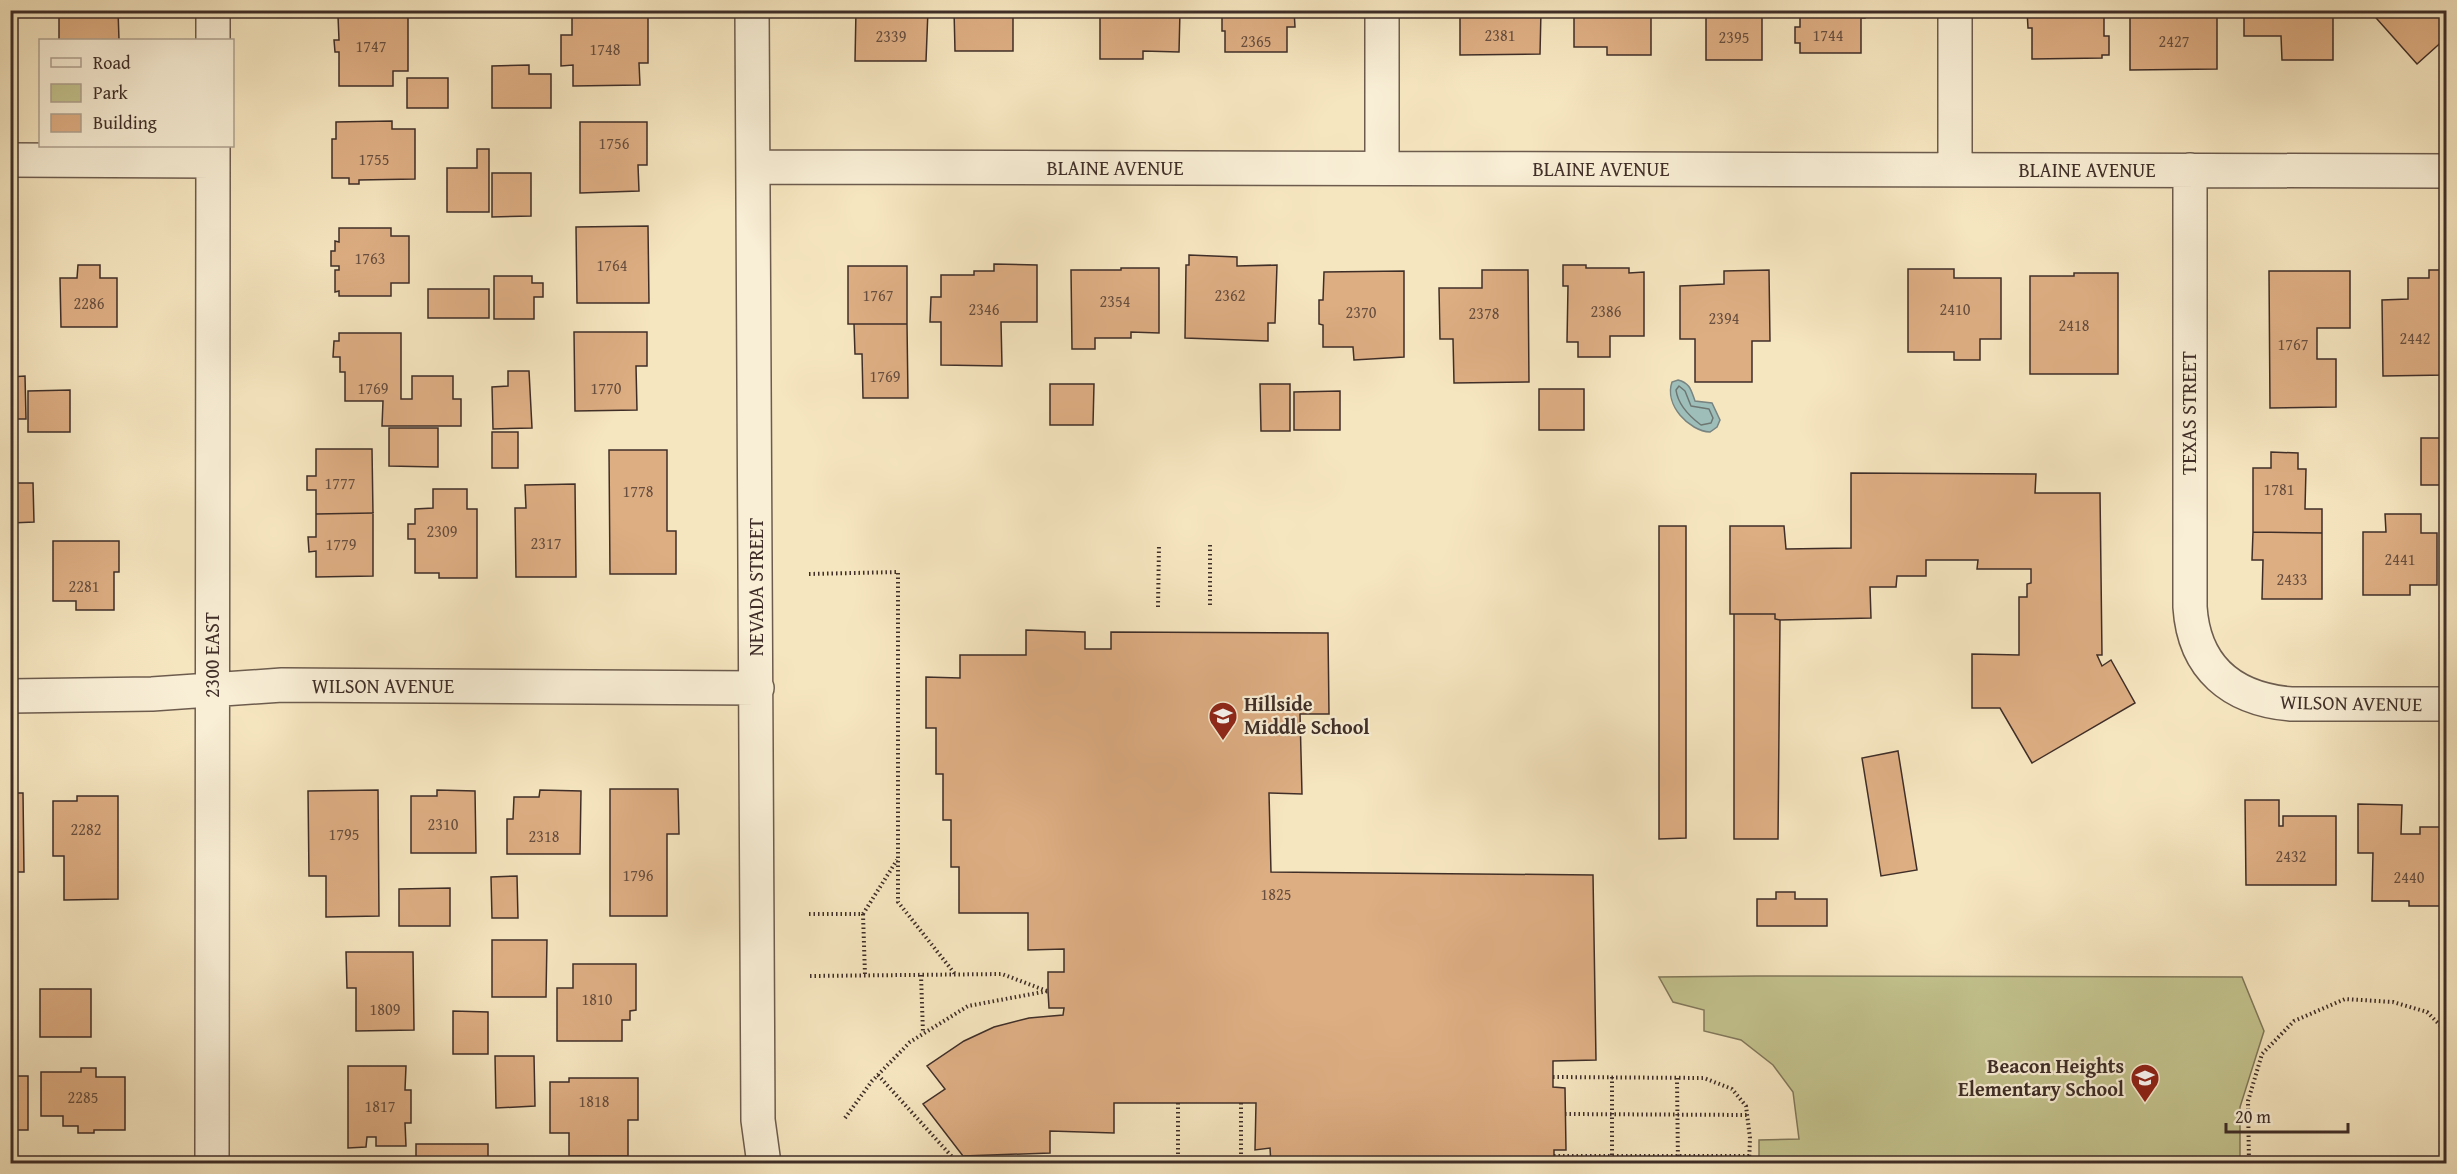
<svg xmlns="http://www.w3.org/2000/svg" width="2457" height="1174" font-family="'Gentium Book Plus',serif">
<style>
.green{fill:#c3c38e;stroke:#81785b;stroke-width:1.5}
.water{fill:#9ebeba;stroke:#788480;stroke-width:1.5}
.lines{fill:none;stroke-linecap:round;stroke-linejoin:round}
.shore{stroke:#6e7671;stroke-width:1.5}
.building{fill:#deae83;stroke:#3f2e28;stroke-width:1.5}
.minor-casing{stroke:#6d5c4e;stroke-width:36}
.path{stroke:#3f2e28;stroke-width:4;stroke-dasharray:1.5 3;stroke-linecap:butt}
.minor{stroke:#f9efd6;stroke-width:33}
.labels{text-anchor:middle;stroke-width:4.5;stroke-linejoin:round;paint-order:stroke}
.number-label{font-size:16px;fill:#674e3f}
.street-label{font-size:20px;fill:#3f2e28;stroke:#f9efd6}
.poi-label{font-size:20px;font-weight:bold;fill:#3f2e28;stroke:#f9efd6;text-anchor:start}
</style>
<rect width="100%" height="100%" fill="#f6e6c0"/>
<filter id="stains"><feTurbulence type="fractalNoise" baseFrequency=".00333" numOctaves="4"/><feColorMatrix values="0 0 0 0 .2 0 0 0 0 .09 0 0 0 0 .02 0 0 0 .5 -.17"/></filter>
<radialGradient id="worn" r=".72"><stop offset=".6" stop-color="#630" stop-opacity="0"/><stop offset="1" stop-color="#630" stop-opacity=".3"/></radialGradient>
<path class="green" d="M1756 976 2242 977 2264 1031 2240 1107V1163H1759V1140L1799 1139 1793 1092 1773 1065 1741 1040 1704 1031V1010L1673 1002 1659 977Z"/>
<path class="water" d="M1678 380C1690 383 1691 390 1695 401L1712 403 1720 420 1717 427 1710 432C1689 431 1664 405 1672 382Z"/>
<g class="lines">
<path class="shore" d="M1679 386 1685 391 1691 406 1709 409 1713 418 1711 423 1701 425C1689 416 1678 405 1676 390Z"/>
</g>
<path class="building" d="M59 10H118L119 40H59Z
M856 10H928L926 61H855Z
M954 10H1055L1013 12V51H955Z
M1096 10H1183L1180 11 1179 52 1143 51V59H1100V11Z
M1203 10H1294L1295 27H1287V52H1225V31H1222V15H1203Z
M1452 10 1541 11 1540 54 1460 55V17H1452Z
M1574 10H1651V55H1607V47H1574Z
M1675 10H1762V60H1706V13H1675Z
M1800 10H1865V18H1861V53H1800V43H1795V27H1800Z
M2027 10H2104V36H2109V55H2102V58L2032 59V28H2028Z
M2123 10H2217V69L2130 70V13H2123Z
M2244 10H2333V60H2282L2281 36H2244Z
M2369 10H2446V38L2417 64Z
M572 15H648V63H639L640 85 573 86V65L561 66V35H572Z
M338 16H408V71H393V86H339V52H335L334 40H339Z
M529 65V74H551V108H492V66Z
M407 78H448V108H407Z
M392 121V129H415V179L359 180V184H349V178H332V139H336V122Z
M580 122H647V165H638L639 191 580 193Z
M477 149H489V212H447V168H477Z
M492 173H531V216L492 217Z
M648 226 649 303H577L576 227Z
M339 228H391V236H409V283H391V296H339V291L335 292V270H339V266H331V251H335V241L339 242Z
M1189 255 1237 257V266L1277 265 1275 323H1268V341L1185 338 1186 265H1189Z
M994 264 1037 265V322H1001L1002 366 941 365V322H930L931 297H941V275H974V271H994Z
M78 265H100V278H117V327H61L60 278H77Z
M1563 265H1586V268H1629V273L1644 272V336H1610V357H1578V342H1567L1568 286H1563Z
M848 266H907V324H848Z
M1121 268H1159V333L1131 332V338H1095V349H1072L1071 270H1121Z
M1908 269H1954V278H2001V339H1980V360H1954V352H1908Z
M1482 270H1528L1529 382 1454 383 1453 339H1440L1439 288H1482Z
M1769 270 1770 341H1752V382H1695V339H1680V286L1724 284V271Z
M2429 270H2446V375L2383 376 2382 300 2408 299V278H2429Z
M1404 271V357L1354 360 1353 347H1323V325L1319 324V300H1323L1324 272Z
M2269 271H2350V328H2317V359H2336V407L2270 408Z
M2074 273H2118V374H2030V276H2074Z
M494 276H532V283H543V297H534V319H494Z
M428 289H489V318H428Z
M854 324H907L908 398H863L862 354H855Z
M574 332H647V366H636L637 410 575 411Z
M339 333H401V399H412V376H453V399H461V426H382L383 401H345V372H340V357H333L334 341H339Z
M508 371H529L532 428 493 429 492 387 508 386Z
M25 376 26 419H10V377Z
M1050 384H1094L1093 425H1050Z
M1260 384H1290V431H1261Z
M1539 389H1584V430H1539Z
M70 390V432H28V391Z
M1340 391V430H1294V392Z
M389 428H438V467L389 466Z
M492 432H518V468H492Z
M2421 438H2446V485H2421Z
M316 449H372L373 513 316 514V490H307V476H316Z
M609 450H667V531H676V574H610Z
M2271 452 2298 453V469H2306L2305 509H2322V533L2253 532V468H2271Z
M1851 473 2036 474 2035 493H2100L2102 655H2097L2102 666 2111 660 2135 703 2032 763 2000 708H1972V654L2019 655V597H2027V584L2031 583V569H1977L1978 560H1926V576H1897L1896 587H1870L1871 618 1780 620 1775 619V614H1730V526H1784L1786 549 1851 548Z
M10 483H33L34 522 11 523Z
M575 484 576 577H516L515 508H526L525 485Z
M433 489H467V509H477V578H439V573H415V539H408V524H415V509L433 508Z
M373 513V576L316 577V551L309 552 308 537H316V514Z
M2385 514H2421V533H2437V585H2410V595H2363V532H2386Z
M1659 526H1686V838L1659 839Z
M2253 532 2322 533V599H2262L2263 560H2252Z
M53 541H119V572H114V610H76V601H53Z
M10 551H14V609H10Z
M1734 614H1775V619L1780 620 1778 839H1734Z
M1026 630 1085 632V649H1111V632L1328 633 1329 714H1300L1302 794 1269 793 1271 872 1593 875 1596 1060 1553 1061V1087L1565 1088 1566 1150H1554V1163L1568 1164H1271L1270 1148 1255 1150 1256 1103H1114V1133L1050 1131V1153L963 1156 923 1104 945 1089 927 1066 964 1041 994 1027 1029 1018 1063 1015 1064 1008H1049L1048 991V972H1064V949L1028 950V913H959V867H951V820H943V774H936V728H926V677L960 678V655H1026Z
M1898 751 1917 870 1881 876 1862 758Z
M610 789H678L679 834H667V916H610Z
M378 790 379 916 326 917V876H309L308 791Z
M437 790 475 791 476 853H411V796H437Z
M540 790 581 791 580 854H507V819H513L514 797H539Z
M10 793H23L24 872H10Z
M77 796H118V899L64 900V856H53V801H77Z
M2245 800H2279V826H2283V816H2336V885H2246Z
M2358 804 2402 805 2401 834H2420V827H2444V845H2446V906H2409V901H2372L2373 853H2358Z
M517 876 518 918H492L491 877Z
M450 888V926H399V889Z
M1776 892H1795V899H1827V926H1757V899H1776Z
M492 940H547L546 997H492Z
M346 952H413L414 1030 356 1031V988H347Z
M573 964H636V1010L630 1011V1020H622V1041H557V988H573Z
M40 989H91V1037H40Z
M453 1011 488 1012V1054H453Z
M495 1056H534L535 1106 496 1108Z
M348 1066H406L405 1090H411V1123H405L406 1146H376V1137H367L366 1147 348 1148Z
M81 1068H96V1077H125V1130H94V1133H78V1126H63V1116H41V1072H81Z
M10 1076H28V1130H10Z
M569 1078H638V1120H628V1156H569V1133H550V1082H569Z
M416 1144H488V1164H416Z"/>
<g class="lines">
<g class="minor-casing">
<path id="minor" d="M752 10 758 1120 764 1164
M213 40V10
M10 160 213 161
M755 167 2446 171
M1382 168V10
M1955 170V10
M2190 170V607C2194 668 2232 699 2291 704H2446
M10 696 152 694 282 685 757 688
M212 1164 213 146"/>
</g>
<path class="path" d="M1210 545V607
M809 574 898 572V902L955 974
M1158 607 1159 545
M809 914H863L897 860
M863 914 865 975
M921 975 923 1033
M810 976 1002 974 1047 991
M878 1075 955 1160H1114V1164
M1553 1077 1704 1078 1732 1089 1746 1106 1750 1138 1749 1164
M1677 1078 1678 1164
M1178 1103V1164
M1241 1103V1164
M1565 1114 1747 1115
M845 1118 872 1081 910 1042 968 1006 1048 991
M1554 1156H1750
M1612 1164V1077
M2249 1164 2248 1101 2262 1054 2294 1021 2345 999 2393 1002 2427 1012 2446 1031"/>
<use href="#minor" class="minor"/>
</g>
<defs>
<g id="school-pin" transform="scale(1.5)"><path d="M0 17L-7.5 6A9.5 9.5 0 1 1 7.5 6Z" fill="#8f2418" stroke="#f9efd6"/><path d="M0-5L7-2L0 1L-7-2ZM-4 1L0 2.5L4 1V4Q0 6-4 4Z" fill="#fff"/></g>
</defs>
<g fill-rule="evenodd">
<use href="#school-pin" x="1223" y="716"/>
<use href="#school-pin" x="2145" y="1078"/>
</g>
<g class="labels">
<g class="number-label">
<text x="1500" y="41">2381</text>
<text x="1828" y="41">1744</text>
<text x="891" y="42">2339</text>
<text x="1734" y="43">2395</text>
<text x="1256" y="47">2365</text>
<text x="2174" y="47">2427</text>
<text x="371" y="52">1747</text>
<text x="605" y="55">1748</text>
<text x="614" y="149">1756</text>
<text x="374" y="165">1755</text>
<text x="370" y="264">1763</text>
<text x="612" y="271">1764</text>
<text x="878" y="301">1767</text>
<text x="1230" y="301">2362</text>
<text x="1115" y="307">2354</text>
<text x="89" y="309">2286</text>
<text x="984" y="315">2346</text>
<text x="1955" y="315">2410</text>
<text x="1606" y="317">2386</text>
<text x="1361" y="318">2370</text>
<text x="1484" y="319">2378</text>
<text x="1724" y="324">2394</text>
<text x="2074" y="331">2418</text>
<text x="2415" y="344">2442</text>
<text x="2293" y="350">1767</text>
<text x="885" y="382">1769</text>
<text x="373" y="394">1769</text>
<text x="606" y="394">1770</text>
<text x="340" y="489">1777</text>
<text x="2279" y="495">1781</text>
<text x="638" y="497">1778</text>
<text x="442" y="537">2309</text>
<text x="546" y="549">2317</text>
<text x="341" y="550">1779</text>
<text x="2400" y="565">2441</text>
<text x="2292" y="585">2433</text>
<text x="84" y="592">2281</text>
<text x="443" y="830">2310</text>
<text x="86" y="835">2282</text>
<text x="344" y="840">1795</text>
<text x="544" y="842">2318</text>
<text x="2291" y="862">2432</text>
<text x="638" y="881">1796</text>
<text x="2409" y="883">2440</text>
<text x="1276" y="900">1825</text>
<text x="597" y="1005">1810</text>
<text x="385" y="1015">1809</text>
<text x="83" y="1103">2285</text>
<text x="594" y="1107">1818</text>
<text x="380" y="1112">1817</text>
</g>
<g class="street-label">
<text x="1115" y="175">BLAINE AVENUE</text>
<text x="1601" y="176">BLAINE AVENUE</text>
<text x="2087" y="177">BLAINE AVENUE</text>
<text transform="translate(2189 413) rotate(-90)" y="7">TEXAS STREET</text>
<text transform="translate(756 587) rotate(-90)" y="7">NEVADA STREET</text>
<text transform="translate(212 655) rotate(-90)" y="7">2300 EAST</text>
<text x="383" y="693">WILSON AVENUE</text>
<text transform="translate(2351 703) rotate(1)" y="7">WILSON AVENUE</text>
</g>
<g class="poi-label">
<text x="1244" y="711">Hillside<tspan x="1244" dy="23">Middle School</tspan></text>
<text x="2124" y="1073" text-anchor="end">Beacon Heights<tspan x="2124" dy="23">Elementary School</tspan></text>
</g>
</g>
<rect width="2457" height="1174" fill="none" stroke="#f6e6c0" stroke-width="36"/>
<rect x="12" y="12" width="2433" height="1150" fill="none" stroke="#3f2e28" stroke-width="3"/>
<rect x="18" y="18" width="2421" height="1138" fill="none" stroke="#3f2e28" stroke-width="1.5"/>
<rect x="39" y="39" width="195" height="108" fill="#f9efd6" stroke="#afa290" stroke-width="1.5"/>
<rect x="51" y="58" width="30" height="9" fill="#f9efd6" stroke="#afa290" stroke-width="1.5"/>
<text x="93" y="69" font-size="18" fill="#3f2e28">Road</text>
<rect x="51" y="84" width="30" height="18" fill="#c3c38e" stroke="#afa290" stroke-width="1.5"/>
<text x="93" y="99" font-size="18" fill="#3f2e28">Park</text>
<rect x="51" y="114" width="30" height="18" fill="#deae83" stroke="#afa290" stroke-width="1.5"/>
<text x="93" y="129" font-size="18" fill="#3f2e28">Building</text>
<path d="M2226 1123v9h122v-9" fill="none" stroke="#3f2e28" stroke-width="3"/>
<text x="2235" y="1123" font-size="18" fill="#3f2e28" stroke="#f9efd6" stroke-width="4.5" paint-order="stroke">20 m</text>
<rect width="100%" height="100%" filter="url(#stains)"/>
<rect width="100%" height="100%" fill="url(#worn)"/>
</svg>
